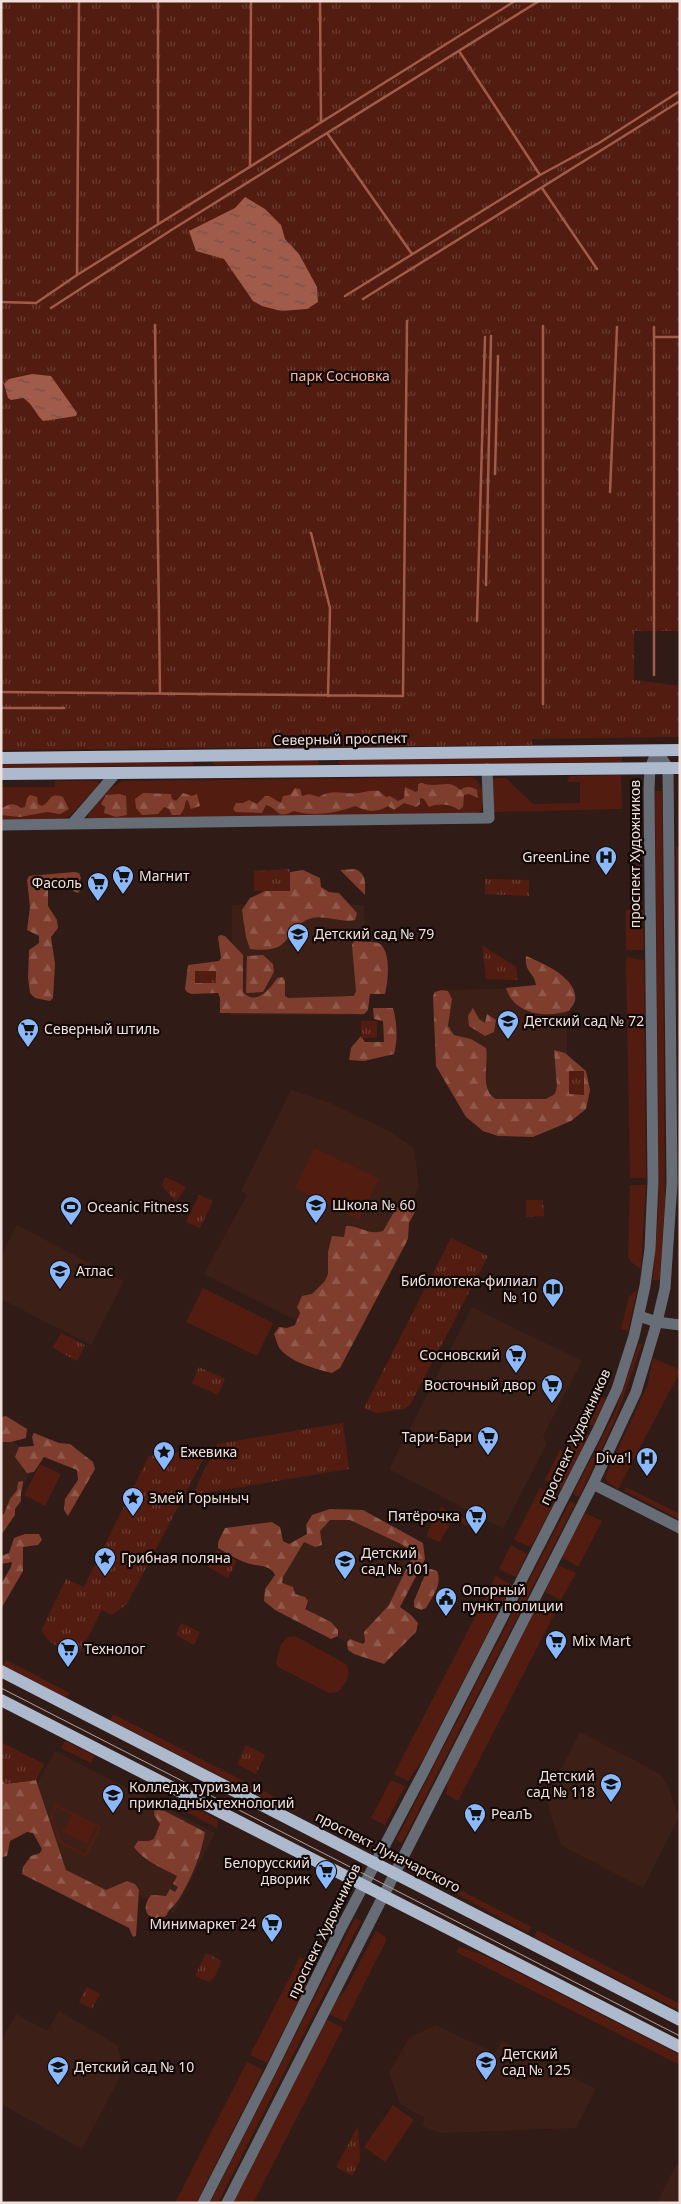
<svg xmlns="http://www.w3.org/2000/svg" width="681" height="2204" font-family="'Noto Sans',sans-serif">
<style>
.built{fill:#3c2018}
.grass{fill:#521d10;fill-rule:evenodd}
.forest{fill:url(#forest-firs)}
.park{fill:url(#park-tufts)}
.water{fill:url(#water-ripples)}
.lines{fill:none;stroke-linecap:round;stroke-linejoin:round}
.stream{stroke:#a15b4a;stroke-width:2.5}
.minor{stroke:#676d77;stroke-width:11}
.major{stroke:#adbace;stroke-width:12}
.tram{stroke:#b3a19d;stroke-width:1}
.labels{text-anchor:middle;stroke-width:4.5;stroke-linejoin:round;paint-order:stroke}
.park-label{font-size:14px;fill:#f4b6a6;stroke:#120906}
.street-label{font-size:14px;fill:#f0e0dc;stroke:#120906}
.poi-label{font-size:14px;fill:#f0e0dc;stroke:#120906;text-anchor:start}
</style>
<defs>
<pattern id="forest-firs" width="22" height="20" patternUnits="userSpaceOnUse" patternTransform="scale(1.25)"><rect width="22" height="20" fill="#7f3d2d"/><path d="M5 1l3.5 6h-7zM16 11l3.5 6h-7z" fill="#91594b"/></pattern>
<pattern id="park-tufts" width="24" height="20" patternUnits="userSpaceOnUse" patternTransform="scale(1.25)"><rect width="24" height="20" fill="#521d10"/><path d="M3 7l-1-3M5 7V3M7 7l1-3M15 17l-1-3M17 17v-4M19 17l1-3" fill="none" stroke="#6b3e32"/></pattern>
<pattern id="water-ripples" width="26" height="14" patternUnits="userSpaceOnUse" patternTransform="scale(1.25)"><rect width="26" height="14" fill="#a15b4a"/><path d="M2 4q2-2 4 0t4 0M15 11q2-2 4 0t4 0" fill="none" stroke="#744f46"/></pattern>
</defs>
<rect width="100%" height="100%" fill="#311b16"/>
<path class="built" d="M289 902 364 905 366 1015H231L232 905Z
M537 988 567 1010V1122L480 1124 448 1071 449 990Z
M291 1090 330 1103 391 1132 414 1148 419 1187 391 1244 349 1347 204 1274 247 1195 241 1191Z
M17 1225 124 1281 91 1345 1 1299V1256Z
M472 1307 582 1361 543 1436 547 1443 503 1529 389 1469Z
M1 1436 39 1456 1 1527Z
M356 1510 423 1545 374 1658 268 1599 311 1525 330 1514Z
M580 1732 660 1774 668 1786 679 1817 643 1888 561 1845 549 1810 548 1795Z
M55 1751 215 1833 174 1913 123 1887 106 1890 66 1870 37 1784Z
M59 2011 117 2045 124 2069 82 2149 1 2104V2041L16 2014 47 2031Z
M435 2025 495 2053 502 2041 596 2089 576 2128 440 2133 422 2126 425 2118 400 2104 389 2073 409 2038Z
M680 2164V2203H657L676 2165Z"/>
<path class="grass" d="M622 756V762L341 765 338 762 341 759Z
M192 760 194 763 192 765 1 768V762Z
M215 760H318L320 763 318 765H215L212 763Z
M621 775 622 809 493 812 490 782 495 778H506L533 804 580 803V782H567L569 776Z
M471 777C484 781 486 801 480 812L475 813 91 819 88 817 89 813C99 801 109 786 124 781Z
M55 781H97L99 784 70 816 63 818 1 820V787H55Z
M631 791H641L642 839 632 838Z
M655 791H662L665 1199 660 1280H653L659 1200Z
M676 847H680V1036H678Z
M626 910H643L644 950H626Z
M626 957 644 960 646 1178H630Z
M315 1148 379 1179 359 1220 295 1188Z
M630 1185H646L641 1269 631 1262 628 1256Z
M203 1288 273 1323 257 1356 186 1322Z
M637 1290 628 1331 621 1329 629 1297Z
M639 1343 642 1344 618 1413 579 1497 573 1494 615 1412Z
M653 1358 680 1370V1372L618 1489 607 1482 605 1477 647 1386Z
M595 1394 606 1399 593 1426 582 1421Z
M576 1429 589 1435 561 1489 545 1480 560 1450 564 1452Z
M40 1464 61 1474 45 1506 24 1495Z
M626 1487 680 1514V1518H677L624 1491Z
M540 1488 557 1497 531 1547 514 1540Z
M570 1501 575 1504 402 1843 396 1840Z
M441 1507 476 1524 473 1529 453 1519 440 1542 427 1537V1533Z
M585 1513 602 1521 578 1567 562 1557Z
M511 1545 527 1554 516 1577 499 1569Z
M558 1565 576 1573 561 1600 545 1592Z
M496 1576 512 1585 423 1759 408 1781 394 1774Z
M540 1600 557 1609 458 1801 446 1794 448 1781Z
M295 1636 346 1664C352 1675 345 1684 338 1692L329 1693 278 1667 276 1662 281 1644 287 1637Z
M6 1660 70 1693 66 1698 3 1665Z
M113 1714 297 1808 296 1812 283 1808 110 1720Z
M65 1741 95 1756 91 1763 61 1748Z
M391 1780 405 1786 385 1825 371 1818Z
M184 1802 218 1820 217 1828 180 1809Z
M56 1804 101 1827 86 1857 59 1843 50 1815ZM57 1807 72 1815 63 1832 87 1844 96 1827 98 1828 85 1854 61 1841 52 1816Z
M435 1877 531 1927 528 1933 433 1881Z
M355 1918 361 1921 218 2203H210Z
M537 1930 680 2004V2011L534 1937Z
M376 1931 385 1936 386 1941 345 2022 329 2014 335 2002 345 1991Z
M459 1947 484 1955 680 2055V2065L456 1952Z
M300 1957 313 1964 308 1982 267 2063 250 2055Z
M326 2019 343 2028 253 2203H232Z
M247 2062 263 2070 196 2203H175Z
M393 2105 414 2120 385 2162 364 2147Z"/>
<path class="forest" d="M422 783C438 789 449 778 460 790 466 786 471 786 477 790L478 798 469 794 464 795 463 807 459 810C450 804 439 803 429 807L424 799 420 798V804L416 807 404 803 394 810 388 806C376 813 367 812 355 806 337 813 312 817 294 811 276 820 280 809 266 805L262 813 236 812 233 809 236 803H243L249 800 257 804 265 796H269L281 803 283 796 290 795 295 788 300 789 302 796 309 794 319 797C332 788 344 795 359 793 366 792 370 790 379 791L386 797 390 796 398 801 404 798 405 787 416 792 418 790V784Z
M143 793 171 794 172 799 176 801 183 793 192 796 197 794 200 806 191 809 188 801 186 800 184 809 180 815H172L169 809 164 807 158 814 142 815 136 808 135 799Z
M120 794 126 796 127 815 116 817 104 813 105 807 101 804 106 795Z
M30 795 37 797 38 804 42 806C52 801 48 792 63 797L69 809 60 814 47 812 20 817 1 815V809C9 804 13 802 21 808L25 807 27 798Z
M355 869C367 874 365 883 365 895L340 870Z
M303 870 320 878 321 887 329 892 339 893 357 913 355 920C341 923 324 915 312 918 280 928 297 955 250 949L246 937 242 910 250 898 265 891 285 873Z
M74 872 79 873 81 878 78 885 80 891 78 893 65 887 66 883 63 880 54 885H48V906L57 920 58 928 51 937 55 964 53 998 50 1001 35 998 30 993 28 978 29 950 39 943V936L27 930 30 907 27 880 29 876Z
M220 935 225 936 243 955V992C256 1007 271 988 277 978L283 977 285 981V996L288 998 354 996 356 991 352 945 354 941C362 942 371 941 378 943 392 949 388 982 385 994H370L368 1010 364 1014 220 1013V998L218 993 191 994 187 992 185 989 188 965 219 961 221 958 218 937Z
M263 955 273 964 274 972 263 992 246 993 247 956Z
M526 956C542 963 579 978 575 1001 574 1004 571 1008 569 1011 546 1018 514 1015 506 988L536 985C534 972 524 972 526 956Z
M442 990 448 991 452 999 448 1026 454 1035 471 1039 486 1048C489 1064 479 1090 496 1099H546L555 1094 557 1086 554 1050 565 1053 586 1071 590 1090 586 1109 571 1121 533 1137 498 1136 483 1131 466 1117 436 1066 433 996 435 992Z
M373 1008H393C397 1022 398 1040 394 1054L364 1061 349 1060 351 1048 361 1036 365 1042H384L383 1021 374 1019Z
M473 1008 479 1019 485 1023 487 1014 496 1020 494 1032 485 1036 469 1026 468 1016Z
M405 1202H410L414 1206 415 1212 409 1223 408 1239 340 1368 332 1373C316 1369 292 1363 280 1349 277 1345 276 1338 274 1334L279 1327 287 1328 295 1325 300 1313 297 1307 302 1296 312 1294 325 1281 328 1274V1252L332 1236 344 1237 346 1226C360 1225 368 1236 383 1231L397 1207 404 1209Z
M6 1416 27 1429 26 1438 11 1442H1V1417Z
M34 1433 59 1443 70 1444 93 1462 95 1469 68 1516 64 1510 65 1499 78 1480 77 1470 44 1457 34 1472 27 1473 15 1457 19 1447 34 1446 32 1437Z
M23 1481C23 1488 20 1493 21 1501L15 1509V1515L1 1535V1516L4 1514 10 1499 17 1490 18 1482Z
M330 1509 363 1510 423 1543 425 1559 400 1607 411 1615 418 1623 416 1632 384 1664 354 1654 348 1650 347 1642 350 1639 363 1644 365 1642 364 1632 389 1605 411 1559 412 1553 403 1545 350 1520H330L320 1531 322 1545 315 1547 304 1542 283 1577 282 1583 293 1587 295 1594 305 1597 308 1601 305 1609 331 1622 338 1630V1636L331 1639 275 1610 264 1601 265 1589 275 1575C270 1564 257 1567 247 1563 237 1560 227 1553 218 1548V1542L225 1528 272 1522 280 1527 283 1541 289 1544 307 1534 306 1525 312 1515Z
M25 1534H39L42 1540 38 1545 23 1547V1571L2 1607 1 1584 11 1567 12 1562 1 1564V1556L9 1553 14 1538Z
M431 1569 437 1571C443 1584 432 1597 426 1608L421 1610 414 1607V1601L427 1570Z
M1 1778 5 1784 36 1780 66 1870 106 1890 127 1881 135 1884 139 1890 136 1936 133 1937 129 1928 22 1874 23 1867 31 1856 40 1853 42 1849 33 1833 27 1832 10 1841 7 1856 1 1857Z
M155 1806 205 1832C201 1855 192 1877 180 1897 176 1905 170 1907 166 1916 149 1923 139 1910 151 1895L166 1896 170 1889 175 1892 178 1887 173 1884 177 1876C162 1868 144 1861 134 1847L138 1841H149L154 1839 160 1824 154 1815Z"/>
<path class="park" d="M1 1H680V631H634V680L680 686V737L532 739V745L1 750Z
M290 869V891H254V871Z
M485 879 529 880V896L485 894Z
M482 945 516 967 518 980 486 979Z
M195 971H216V983H195Z
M361 1021H377V1038H361Z
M569 1071H584V1095L569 1094Z
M165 1177 186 1187 176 1202 162 1186Z
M199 1195 213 1201 200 1228 186 1222Z
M526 1200H543L544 1216 526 1217Z
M451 1238 488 1256 410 1405 404 1409 376 1413 364 1408Z
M61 1333 85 1345 77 1361 53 1348Z
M199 1367 225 1379 218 1395 192 1383Z
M343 1423 349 1469 205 1493 191 1498 217 1444Z
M209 1448 127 1604 112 1615 102 1610 78 1656C66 1650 45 1644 42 1629L66 1579 84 1587 149 1456Z
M217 1550 237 1561 228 1578 208 1567Z
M181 1623 200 1632 194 1645 176 1635Z
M1 1742 44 1764 36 1780 5 1784 1 1778Z
M246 1745 265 1755 256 1774 237 1764Z
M206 1953 222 1961 214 1978 208 1982 195 1976Z
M87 1987 100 1994 92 2009 79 2002Z
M358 2126 360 2160 352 2176 336 2167Z"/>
<path class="water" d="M245 197 265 209 281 225 285 239 299 254 317 287 318 302 307 309 281 311 262 306 253 301 224 259 196 251 189 231 235 208Z
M32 374 51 376 77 413 76 416 43 421C35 413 33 404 23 398L11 400 8 398 4 384 9 379Z"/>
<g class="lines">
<path class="stream" d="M320 1 321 122
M459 51 540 175
M327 133 412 254
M250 167 251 1
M542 188 597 269
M158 224V1
M77 275 79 1
M345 296 540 175 599 143 680 91
M363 299 680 101
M1 302 36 303 77 275 515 1
M51 308 173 229 539 1
M155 325 160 693
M654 327V675
M654 337H680
M495 474 498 356
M610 492 617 327
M311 533 330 608 328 696
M486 585 491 336
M477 621 485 337
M1 692 403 696 407 321
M543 704V326
M1 708H64"/>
<path class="minor" d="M72 824 116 773
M1 825 489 818 487 769
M639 1316 657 1322 680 1325
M593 1484 680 1528
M203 2203 271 2070 339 1932 424 1771 597 1432 617 1389 634 1336 645 1286 650 1249 653 1182 649 788 650 768 657 751
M227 2203 593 1484 636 1392 657 1322 665 1288 672 1183 668 768 657 751"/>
<path class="major" d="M1 758 680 750
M1 774 680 768
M1 1671 680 2020
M1 1700 680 2047"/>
<path class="tram" d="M1 1688 680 2036"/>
</g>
<defs>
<g id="hospital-pin" transform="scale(1.125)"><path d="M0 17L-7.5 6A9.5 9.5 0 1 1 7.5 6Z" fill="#8cb9fc" stroke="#120906"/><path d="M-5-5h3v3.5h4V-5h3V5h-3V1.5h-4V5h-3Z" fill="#111"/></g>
<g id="supermarket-pin" transform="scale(1.125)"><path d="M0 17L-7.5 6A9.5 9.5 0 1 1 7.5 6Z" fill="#8cb9fc" stroke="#120906"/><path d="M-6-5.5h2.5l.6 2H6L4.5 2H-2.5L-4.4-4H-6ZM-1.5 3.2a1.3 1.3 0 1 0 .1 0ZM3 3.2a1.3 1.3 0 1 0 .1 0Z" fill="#111"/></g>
<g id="school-pin" transform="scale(1.125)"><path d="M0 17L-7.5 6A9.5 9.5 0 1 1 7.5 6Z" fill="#8cb9fc" stroke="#120906"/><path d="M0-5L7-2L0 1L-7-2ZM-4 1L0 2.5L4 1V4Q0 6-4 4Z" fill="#111"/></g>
<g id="stadium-pin" transform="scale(1.125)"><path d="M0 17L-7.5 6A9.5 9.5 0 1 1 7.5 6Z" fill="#8cb9fc" stroke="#120906"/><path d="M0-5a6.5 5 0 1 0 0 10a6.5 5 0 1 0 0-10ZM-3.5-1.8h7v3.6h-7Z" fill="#111"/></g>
<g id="library-pin" transform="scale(1.125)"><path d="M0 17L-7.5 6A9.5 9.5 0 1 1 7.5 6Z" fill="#8cb9fc" stroke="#120906"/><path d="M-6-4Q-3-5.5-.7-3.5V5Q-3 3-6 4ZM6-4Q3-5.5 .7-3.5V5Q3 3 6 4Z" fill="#111"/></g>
<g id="sight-pin" transform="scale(1.125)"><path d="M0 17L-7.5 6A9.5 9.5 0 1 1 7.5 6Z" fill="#8cb9fc" stroke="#120906"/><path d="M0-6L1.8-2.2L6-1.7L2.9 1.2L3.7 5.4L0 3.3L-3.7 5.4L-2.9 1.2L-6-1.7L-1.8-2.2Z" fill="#111"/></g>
<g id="civic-pin" transform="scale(1.125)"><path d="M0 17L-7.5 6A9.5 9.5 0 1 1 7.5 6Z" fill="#8cb9fc" stroke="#120906"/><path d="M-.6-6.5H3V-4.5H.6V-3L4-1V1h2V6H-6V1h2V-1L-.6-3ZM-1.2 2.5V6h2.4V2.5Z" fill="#111"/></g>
<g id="university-pin" transform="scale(1.125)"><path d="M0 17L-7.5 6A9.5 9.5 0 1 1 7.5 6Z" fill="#8cb9fc" stroke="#120906"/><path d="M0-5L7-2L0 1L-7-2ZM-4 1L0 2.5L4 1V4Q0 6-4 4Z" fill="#111"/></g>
</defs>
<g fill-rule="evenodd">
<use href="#hospital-pin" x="606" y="857"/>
<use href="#supermarket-pin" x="123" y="876"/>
<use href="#supermarket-pin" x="98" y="883"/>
<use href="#school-pin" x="298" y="934"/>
<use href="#school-pin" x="508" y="1021"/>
<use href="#supermarket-pin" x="28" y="1029"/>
<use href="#school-pin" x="316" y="1205"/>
<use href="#stadium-pin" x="71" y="1207"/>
<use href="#school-pin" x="60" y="1271"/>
<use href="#library-pin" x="553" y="1289"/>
<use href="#supermarket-pin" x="516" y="1355"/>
<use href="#supermarket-pin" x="552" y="1385"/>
<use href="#supermarket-pin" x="488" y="1437"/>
<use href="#sight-pin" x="164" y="1452"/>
<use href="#hospital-pin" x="647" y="1458"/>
<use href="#sight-pin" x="133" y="1498"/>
<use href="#supermarket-pin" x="476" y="1516"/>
<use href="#sight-pin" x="105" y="1558"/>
<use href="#school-pin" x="345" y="1561"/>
<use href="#civic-pin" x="446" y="1598"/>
<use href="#supermarket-pin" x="556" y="1641"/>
<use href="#supermarket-pin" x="68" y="1649"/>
<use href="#school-pin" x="611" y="1784"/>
<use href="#university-pin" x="113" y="1795"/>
<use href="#supermarket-pin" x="475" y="1814"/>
<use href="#supermarket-pin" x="326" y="1871"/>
<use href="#supermarket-pin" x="272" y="1924"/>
<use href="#school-pin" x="486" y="2062"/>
<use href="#school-pin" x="58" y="2067"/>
</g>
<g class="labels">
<g class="park-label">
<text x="340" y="381">парк Сосновка</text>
</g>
<g class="street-label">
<text transform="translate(340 739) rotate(-1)" y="5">Северный проспект</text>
<text transform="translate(635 854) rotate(-90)" y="5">проспект Художников</text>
<text transform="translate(575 1437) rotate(-65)" y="5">проспект Художников</text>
<text transform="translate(388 1852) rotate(27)" y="5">проспект Луначарского</text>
<text transform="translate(324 1931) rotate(-64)" y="5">проспект Художников</text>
</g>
<g class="poi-label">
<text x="590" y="862" text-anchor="end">GreenLine</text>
<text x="139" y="881">Магнит</text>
<text x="82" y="888" text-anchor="end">Фасоль</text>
<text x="314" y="939">Детский сад № 79</text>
<text x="524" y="1026">Детский сад № 72</text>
<text x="44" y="1034">Северный штиль</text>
<text x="332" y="1210">Школа № 60</text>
<text x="87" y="1212">Oceanic Fitness</text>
<text x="76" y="1276">Атлас</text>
<text x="537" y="1286" text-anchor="end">Библиотека-филиал<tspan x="537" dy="16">№ 10</tspan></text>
<text x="500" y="1360" text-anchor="end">Сосновский</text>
<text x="536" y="1390" text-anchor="end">Восточный двор</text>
<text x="472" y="1442" text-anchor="end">Тари-Бари</text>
<text x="180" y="1457">Ежевика</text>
<text x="631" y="1463" text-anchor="end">Diva'l</text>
<text x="149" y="1503">Змей Горыныч</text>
<text x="460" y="1521" text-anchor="end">Пятёрочка</text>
<text x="361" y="1558">Детский<tspan x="361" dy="16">сад № 101</tspan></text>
<text x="121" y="1563">Грибная поляна</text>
<text x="462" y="1595">Опорный<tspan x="462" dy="16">пункт полиции</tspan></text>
<text x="572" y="1646">Mix Mart</text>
<text x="84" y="1654">Технолог</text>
<text x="595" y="1781" text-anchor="end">Детский<tspan x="595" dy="16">сад № 118</tspan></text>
<text x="129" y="1792">Колледж туризма и<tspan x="129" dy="16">прикладных технологий</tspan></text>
<text x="491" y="1819">РеалЪ</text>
<text x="310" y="1868" text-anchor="end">Белорусский<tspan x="310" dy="16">дворик</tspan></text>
<text x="256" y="1929" text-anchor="end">Минимаркет 24</text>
<text x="502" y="2059">Детский<tspan x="502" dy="16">сад № 125</tspan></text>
<text x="74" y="2072">Детский сад № 10</text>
</g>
</g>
<rect width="681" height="2204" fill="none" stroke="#f0e0dc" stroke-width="5"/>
</svg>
